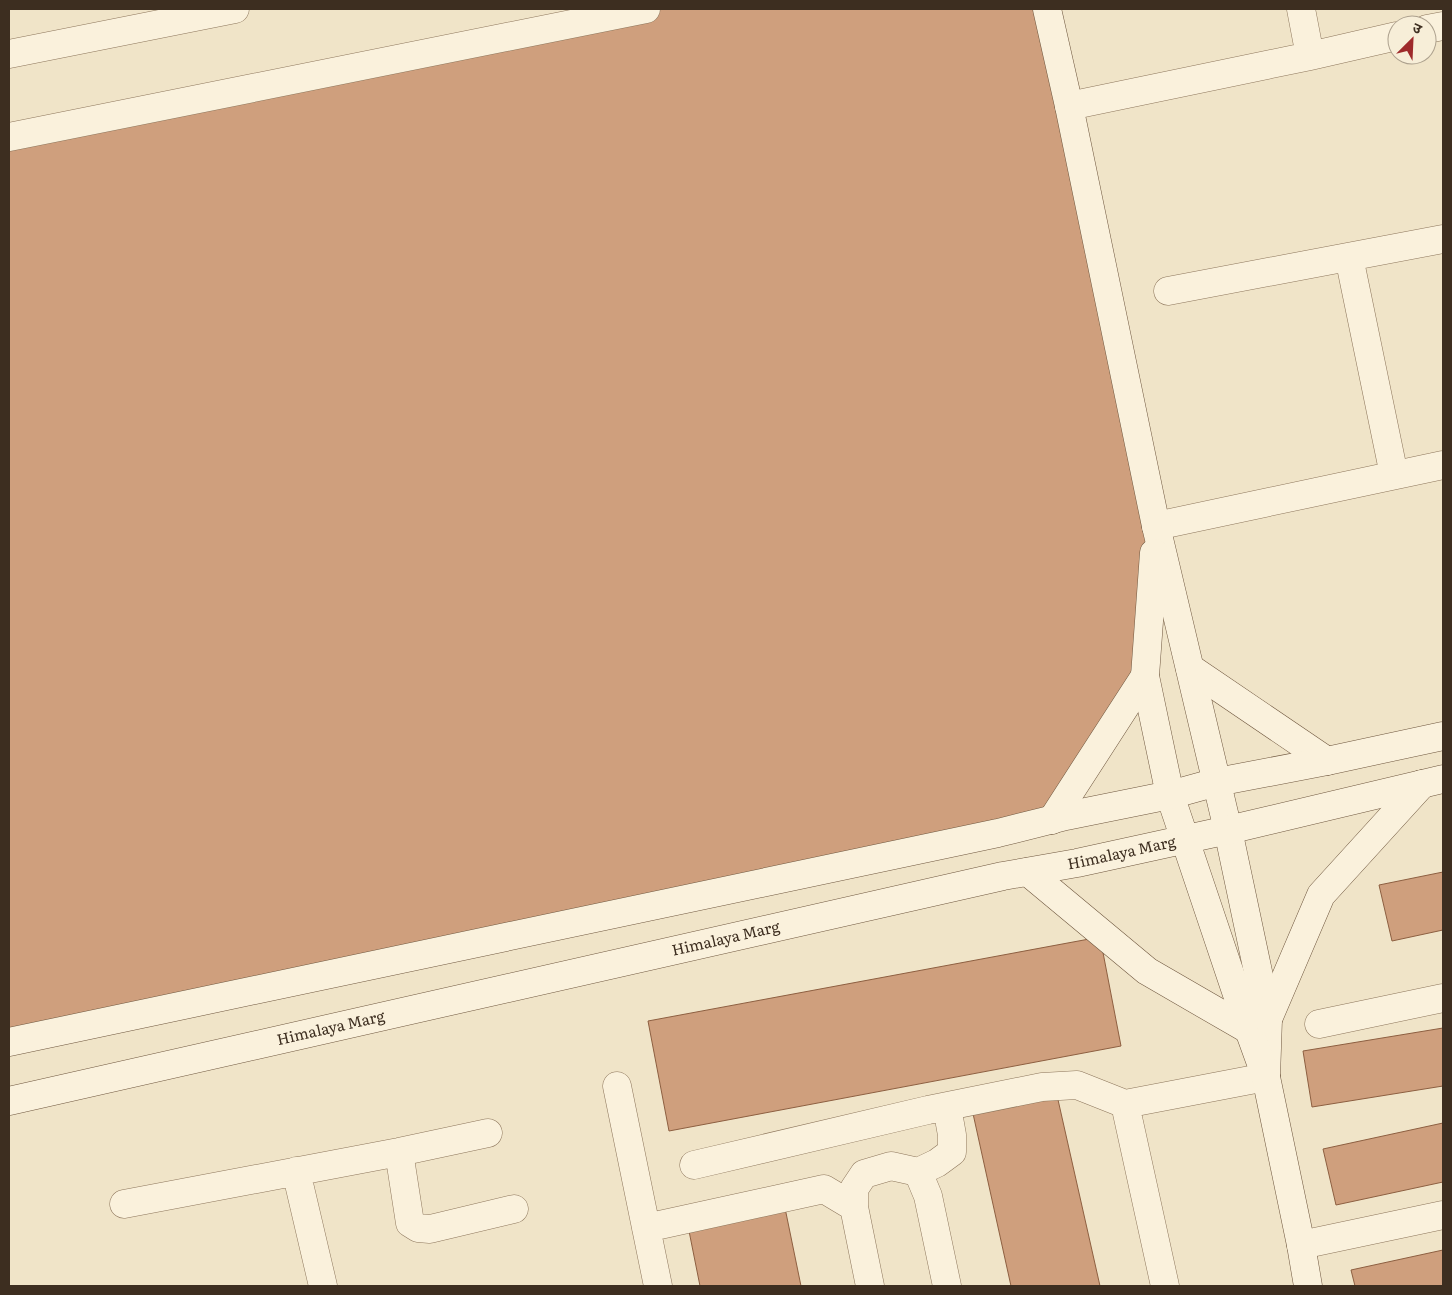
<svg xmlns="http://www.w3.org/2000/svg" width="1452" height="1295" font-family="Literata,'Noto Sans Devanagari',serif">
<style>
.building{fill:#cf9f7d;stroke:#8d5f41}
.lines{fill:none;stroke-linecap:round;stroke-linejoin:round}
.street-casing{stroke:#8d765c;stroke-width:29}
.secondary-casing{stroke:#6f573f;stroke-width:29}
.street{stroke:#faf1dc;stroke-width:28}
.secondary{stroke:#faf1dc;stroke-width:28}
.labels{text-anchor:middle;stroke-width:4.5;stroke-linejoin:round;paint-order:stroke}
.street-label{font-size:15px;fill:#3d2e20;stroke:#f7eed8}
</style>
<rect width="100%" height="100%" fill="#f0e4c8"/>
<path class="building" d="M646 9H1045L1156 526 1145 676 1052 820 9 1042V137Z
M1443 872V930L1392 941 1379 885Z
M1100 937 1121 1046 669 1131 648 1021Z
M1443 1028V1086L1312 1107 1303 1051Z
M1054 1082 1100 1286H1011L970 1100Z
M1443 1123V1182L1336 1205 1323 1149Z
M785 1208 801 1286H700L689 1231Z
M1443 1250V1286H1355L1351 1270Z"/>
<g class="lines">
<g class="street-casing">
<path id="street" d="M1301 9 1310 56
M1427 29 1443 26
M9 54 235 9
M1069 106 1310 56 1397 36
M9 137 646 9
M1349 257 1394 475
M1168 291 1443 239
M1156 526 1443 465
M1319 1024 1443 998
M617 1086 658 1286
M399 1152 410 1223 418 1228 430 1229 514 1209
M694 1165 928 1110 1042 1087 1077 1085 1125 1104
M296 1171 323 1286
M918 1172 937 1163 952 1152V1135L947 1107
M124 1204 399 1152 488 1133
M854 1207 870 1286
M646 1228 824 1189 854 1207V1189L864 1174 891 1166 918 1172 928 1196 947 1286
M1301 1245 1443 1215
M1165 1286 1125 1104 1266 1077"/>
</g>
<g class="secondary-casing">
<g id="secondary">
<path d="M1047 9 1069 106 1156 526 1228 830 1268 1019 1266 1077"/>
<path d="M1154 553 1145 676 1170 795 1249 1030 1266 1077 1301 1245 1308 1286"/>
<path d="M1190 668 1327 761"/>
<path d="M1052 820 1145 676"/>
<path d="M1028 872 1147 971 1249 1030"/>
<path d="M1268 1019 1321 895 1422 784"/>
<path d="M9 1042 998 833 1066 816 1170 795 1217 782 1327 761 1443 736"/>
<path id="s1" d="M9 1101 1003 876 1077 863 1228 830 1443 779"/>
</g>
</g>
<use href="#street" class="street"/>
<use href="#secondary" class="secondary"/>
</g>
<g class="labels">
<g class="street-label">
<text dy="5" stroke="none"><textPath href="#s1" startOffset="1140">Himalaya Marg</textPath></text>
<text dy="5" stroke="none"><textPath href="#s1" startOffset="735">Himalaya Marg</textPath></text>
<text dy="5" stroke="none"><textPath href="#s1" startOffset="330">Himalaya Marg</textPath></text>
</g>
</g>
<rect width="1452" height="1295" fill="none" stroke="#3d2e20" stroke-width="20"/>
<g transform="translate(1412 40) rotate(24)"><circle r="24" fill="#f7eed8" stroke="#ada18e"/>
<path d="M0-4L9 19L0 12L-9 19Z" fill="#9e2a2b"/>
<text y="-8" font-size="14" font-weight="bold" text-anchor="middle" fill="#3d2e20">उ</text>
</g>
</svg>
